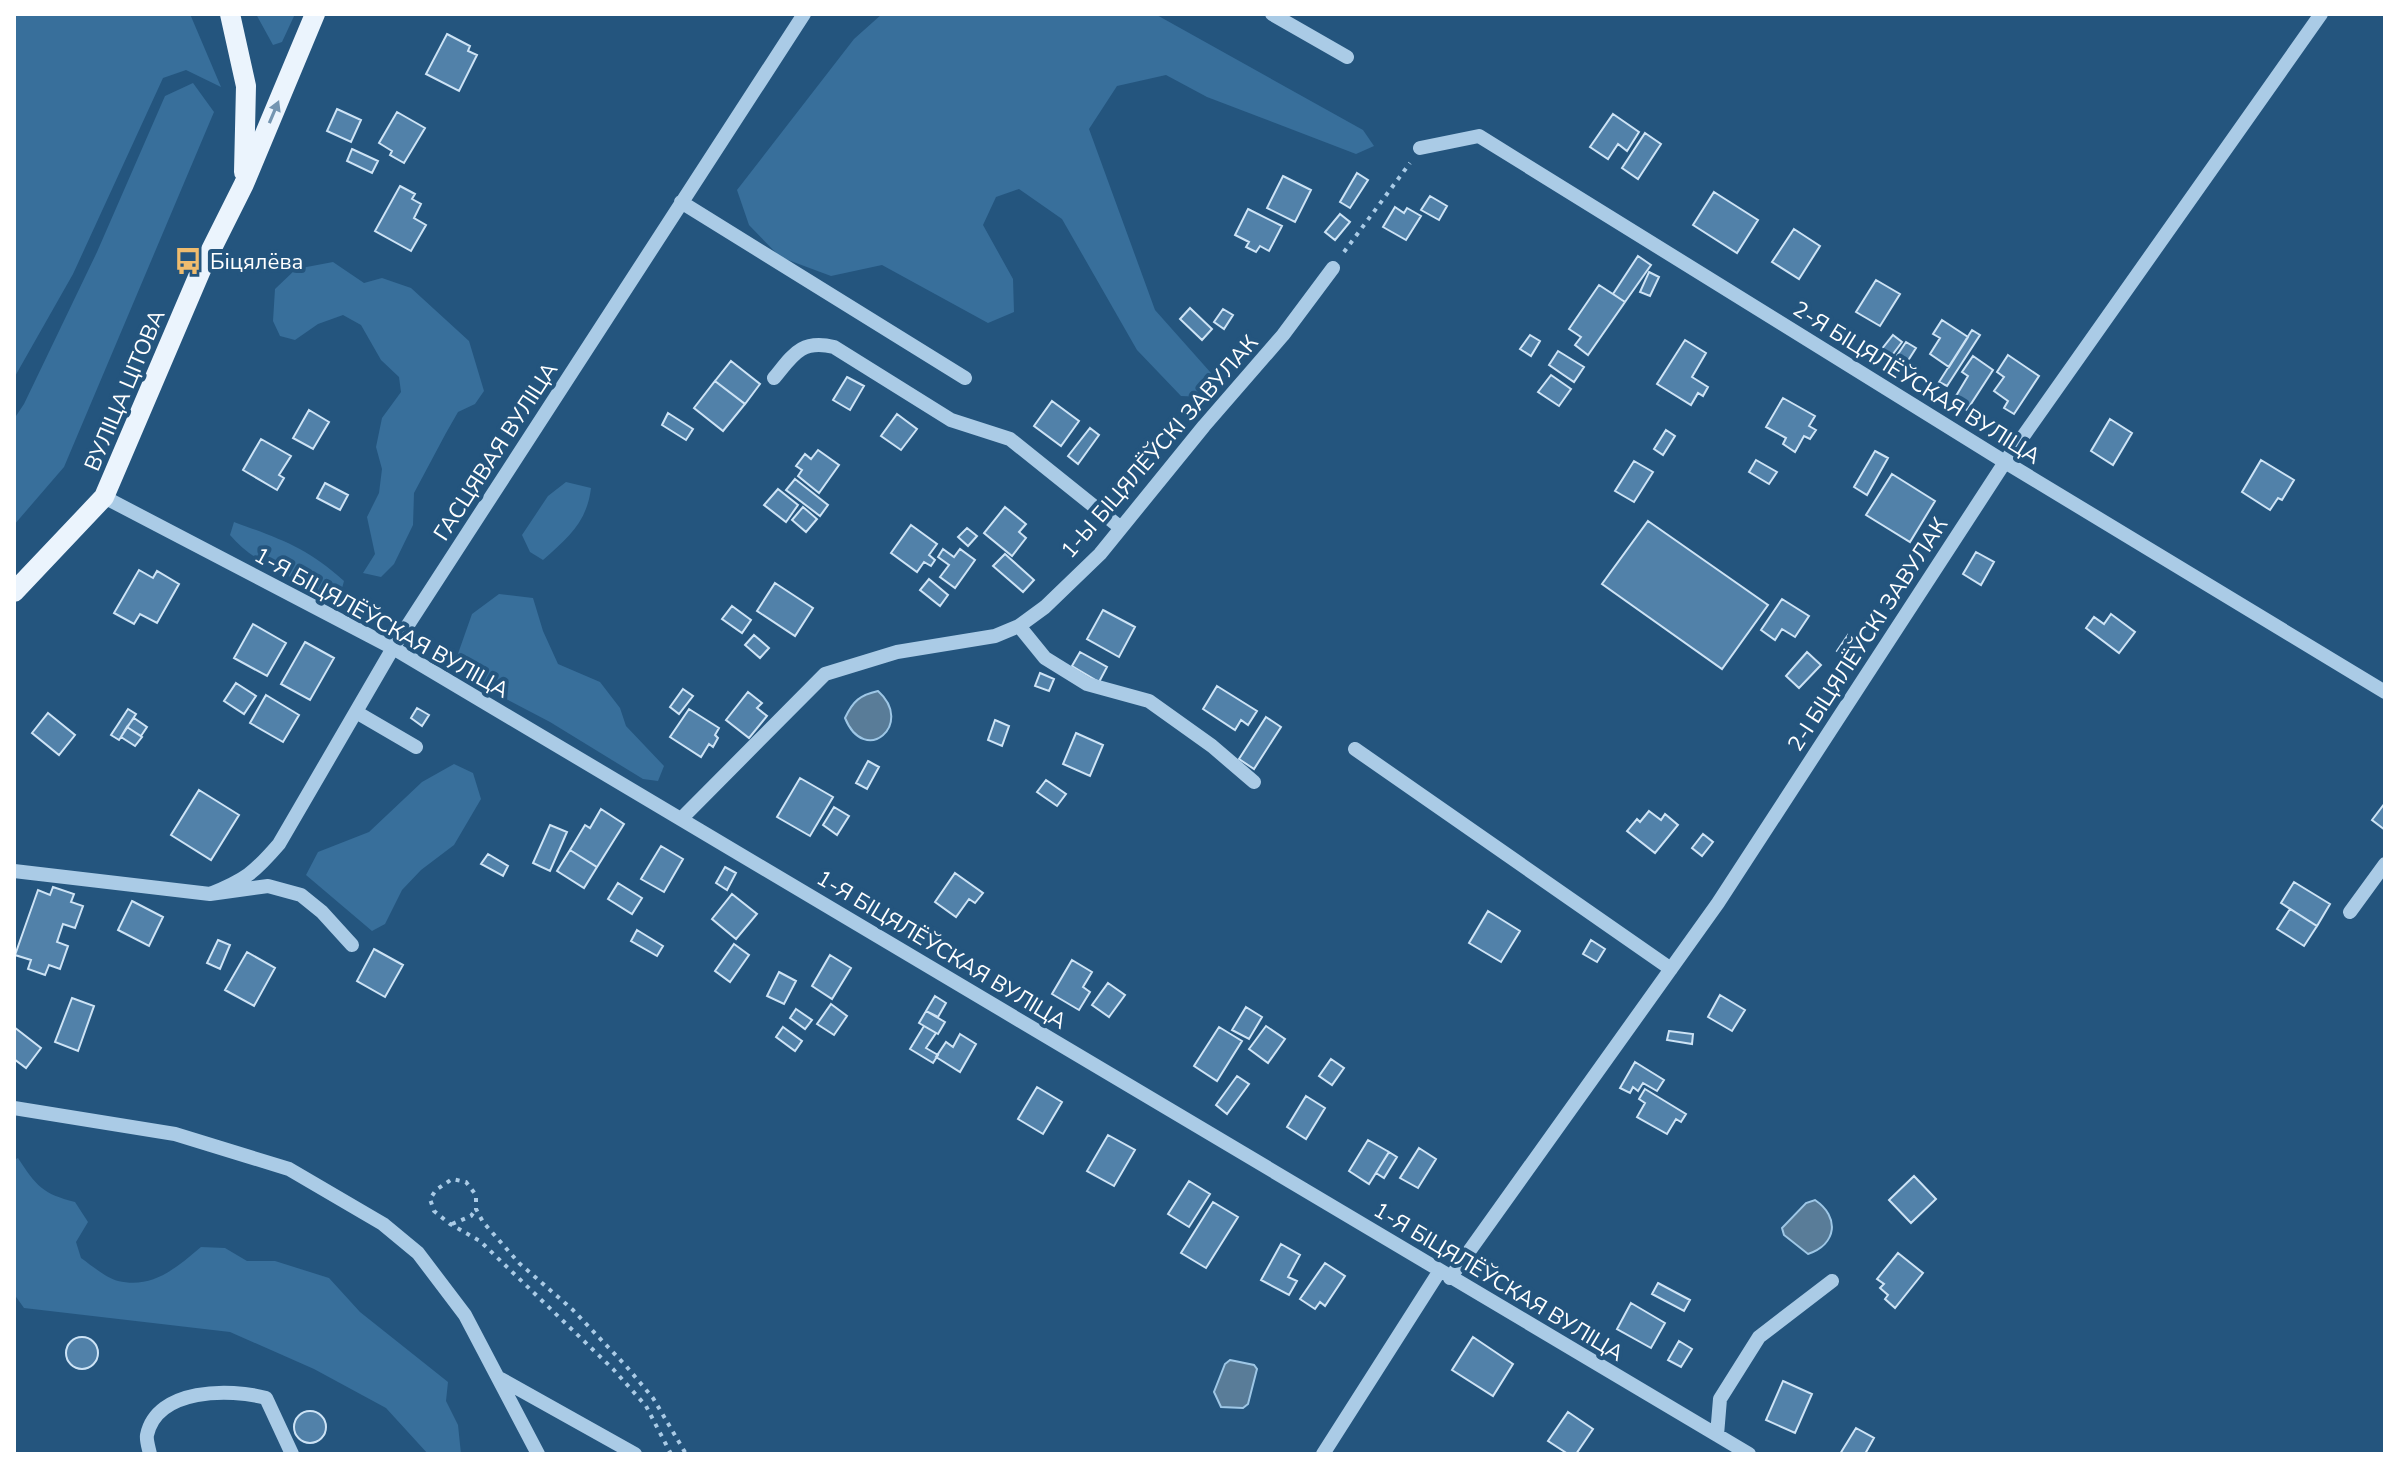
<svg xmlns="http://www.w3.org/2000/svg" width="2399" height="1468" font-family="'Nunito Sans',sans-serif">
<style>
.green{fill:#386f9b}
.water{fill:#597c98;stroke:#9ec7e6;stroke-width:2}
.building{fill:#5181a9;stroke:#cde3f5;stroke-width:2}
.lines{fill:none;stroke-linecap:round;stroke-linejoin:round}
.path{stroke:#aacbe6;stroke-width:4;stroke-dasharray:4 6;stroke-linecap:butt}
.minor{stroke:#aacbe6;stroke-width:14}
.major{stroke:#ebf4fd;stroke-width:20}
.oneway{fill:#7495b1}
.labels{text-anchor:middle;stroke-width:8;stroke-linejoin:round;paint-order:stroke}
.poi-label{font-size:22px;fill:#fff;stroke:#24557e;text-anchor:start}
.street-label{font-size:22px;fill:#fff;stroke:#24557e}
</style>
<rect width="100%" height="100%" fill="#24557e"/>
<path class="green" d="M14 14H190L221 87 186 70 163 78 73 274 14 378Z
M256 14H295L282 42 273 45Z
M882 14H1155L1363 130 1374 146 1356 154 1207 97 1166 75 1117 86 1089 129 1155 310 1211 373 1205 397 1181 396 1137 350 1062 219 1019 189 996 197 983 225 1013 279 1014 312 988 323 882 265 831 276 780 257 749 225 737 190 854 39Z
M193 83 214 112 64 467 14 525V419L24 404 97 252 165 96Z
M333 262 364 283 382 278 411 288 469 341 484 391 475 404 458 412 446 433 414 493 413 525 394 564 381 577 363 573 375 554 367 517 379 493 382 469 376 447 382 418 401 392 399 377 381 360 361 325 343 315 318 324 295 340 280 336 273 321 275 289 296 269Z
M566 482 591 488C587 522 568 538 543 560L530 552 522 535 548 496Z
M234 522C280 539 306 547 344 581L339 599C303 582 256 566 230 535Z
M499 594 533 598 543 631 558 664 600 682 620 708 626 726 664 766 658 781 643 779 550 722 493 692 454 665 472 614Z
M454 764 473 773 481 799 454 845 421 870 402 890 385 924 372 931 306 875 318 852 369 832 422 782Z
M18 1158C36 1186 43 1194 75 1202L88 1222 76 1242 81 1258C91 1265 106 1278 118 1281 153 1289 176 1268 201 1247L225 1248 247 1261H275L329 1278 360 1312 448 1382 446 1401 458 1425 461 1454H428L386 1408 314 1369 230 1332 24 1308 14 1294V1160Z"/>
<path class="water" d="M878 691C915 724 865 767 845 718 853 701 860 695 878 691Z
M1815 1200C1840 1217 1837 1244 1808 1254L1784 1235 1782 1228 1806 1203Z
M1230 1360 1254 1365 1257 1369 1248 1404 1243 1408 1221 1407 1214 1392 1225 1364Z"/>
<path class="building" d="M447 34 470 46 468 51 477 55 459 91 426 74Z
M337 109 361 120 351 142 327 131Z
M397 112 425 128 404 163 390 155 392 151 379 143Z
M1613 114 1639 132 1627 151 1618 144 1608 159 1590 147Z
M1645 133 1661 144 1638 179 1622 168Z
M352 149 378 161 372 173 347 161Z
M1357 173 1368 180 1350 208 1340 202Z
M1283 176 1311 190 1295 222 1267 208Z
M400 186 415 194 412 199 421 204 414 218 426 225 411 251 375 231Z
M1714 192 1758 220 1737 253 1693 225Z
M1430 196 1447 206 1439 220 1421 210Z
M1395 207 1404 213 1407 208 1421 216 1406 240 1383 227Z
M1248 209 1282 226 1269 251 1260 246 1256 252 1246 247 1249 242 1235 235Z
M1340 214 1350 222 1335 240 1325 232Z
M1794 229 1820 246 1799 279 1772 262Z
M1638 256 1651 265 1625 302 1613 294Z
M1649 272 1659 277 1650 296 1640 292Z
M1876 280 1900 294 1880 326 1856 312Z
M1599 285 1625 302 1588 355 1575 345 1581 337 1569 329Z
M1190 308 1212 329 1202 340 1180 319Z
M1223 309 1233 315 1224 329 1214 322Z
M1942 320 1968 337 1949 367 1930 354 1940 338 1933 334Z
M1972 330 1980 335 1947 386 1939 382Z
M1530 335 1540 341 1531 356 1520 349Z
M1893 335 1902 342 1887 362 1877 355Z
M1685 340 1706 353 1692 377 1708 387 1703 396 1698 393 1691 405 1657 384Z
M1906 342 1916 348 1902 370 1892 363Z
M1558 351 1584 367 1574 382 1549 365Z
M2008 355 2039 376 2014 414 2004 408 2008 401 1994 391 2004 377 1997 372Z
M1973 356 1993 370 1967 410 1953 401 1968 376 1962 372Z
M731 361 760 384 745 404 715 381Z
M1551 375 1571 389 1559 406 1538 392Z
M847 377 864 386 850 410 833 400Z
M715 381 745 404 723 431 694 408Z
M1783 398 1815 416 1809 426 1816 430 1810 439 1804 436 1795 452 1783 444 1786 438 1766 427Z
M1052 401 1079 421 1061 446 1034 426Z
M309 410 329 422 313 449 293 438Z
M668 413 693 429 686 440 662 425Z
M897 414 917 429 901 450 881 436Z
M2110 419 2132 433 2113 465 2091 451Z
M1090 428 1099 435 1078 464 1068 456Z
M1666 430 1675 436 1663 455 1654 449Z
M261 439 291 456 279 475 284 478 277 490 243 470Z
M818 450 839 465 819 493 798 476 802 470 796 466 805 454 811 459Z
M1875 451 1888 458 1867 495 1854 487Z
M1756 460 1777 472 1769 484 1749 472Z
M2261 460 2294 480 2282 500 2278 498 2270 510 2242 492Z
M1634 461 1653 472 1634 502 1615 491Z
M1892 474 1935 501 1910 542 1866 515Z
M795 479 828 505 820 516 786 490Z
M325 483 348 495 340 510 317 498Z
M778 489 798 505 786 522 764 505Z
M803 507 817 519 806 532 792 520Z
M1005 507 1026 524 1019 532 1026 538 1012 556 984 533Z
M1648 521 1768 605 1722 669 1602 584Z
M911 525 937 544 929 555 935 560 931 566 924 562 917 572 891 553Z
M967 528 977 536 968 546 958 537Z
M943 549 954 557 960 549 975 560 955 588 940 577 949 565 938 557Z
M1976 552 1994 562 1981 585 1963 574Z
M1005 554 1034 580 1023 592 993 566Z
M139 570 153 578 157 571 179 584 157 623 140 614 134 624 114 613Z
M929 579 948 595 940 606 920 590Z
M775 583 813 608 795 636 757 611Z
M1782 599 1809 616 1795 637 1782 629 1775 640 1761 630Z
M732 606 751 620 742 633 722 619Z
M1103 610 1135 627 1119 657 1087 639Z
M2111 614 2135 632 2119 653 2086 628 2094 617 2104 624Z
M253 624 286 643 267 676 234 658Z
M754 635 769 648 760 658 745 645Z
M1848 635 1858 642 1847 658 1837 651Z
M305 642 334 658 310 700 281 684Z
M1080 652 1107 667 1099 682 1072 666Z
M1807 652 1821 665 1799 688 1786 676Z
M1040 673 1054 679 1049 691 1035 686Z
M236 683 256 696 244 714 224 701Z
M1217 686 1257 711 1248 725 1241 720 1235 730 1203 709Z
M683 689 693 696 679 714 670 707Z
M748 692 762 703 757 708 767 716 749 738 726 720Z
M266 695 299 715 283 742 250 723Z
M417 708 429 715 422 726 411 718Z
M128 709 136 714 119 740 111 735Z
M689 709 719 728 715 735 718 738 713 747 709 744 701 757 670 737Z
M48 713 75 735 59 755 32 733Z
M1266 717 1281 727 1254 769 1239 759Z
M134 718 147 727 141 736 127 727Z
M995 720 1009 726 1002 746 988 740Z
M127 727 142 737 135 746 121 737Z
M1076 733 1103 745 1090 776 1063 764Z
M868 761 879 767 867 789 856 783Z
M800 778 833 797 810 836 777 817Z
M1046 780 1066 794 1057 806 1037 792Z
M199 790 239 815 211 860 171 835Z
M2385 803V830L2372 820Z
M834 807 849 816 837 835 823 825Z
M601 809 624 824 597 867 570 850 585 825 590 828Z
M1649 811 1661 820 1665 814 1678 825 1655 853 1627 831 1637 819 1640 822Z
M550 825 567 832 550 871 533 863Z
M1703 834 1713 842 1702 856 1692 848Z
M661 846 683 859 664 892 641 879Z
M570 850 597 867 584 888 557 871Z
M488 854 508 866 503 876 481 864Z
M725 867 736 873 727 890 716 883Z
M955 873 983 893 975 903 969 899 956 917 935 902Z
M2294 882 2330 904 2317 926 2281 903Z
M618 883 642 898 632 914 608 899Z
M53 887 74 894 71 902 83 906 75 928 63 924 57 942 68 946 60 969 49 965 45 975 28 969 31 960 15 955 38 890 50 895Z
M732 894 757 914 736 939 712 919Z
M132 901 163 917 149 946 118 930Z
M2290 909 2317 926 2304 946 2277 929Z
M1488 911 1520 931 1501 962 1469 943Z
M637 930 663 946 657 956 631 941Z
M218 940 230 945 220 969 207 963Z
M1591 940 1605 949 1597 962 1583 954Z
M734 944 749 955 730 982 715 971Z
M374 949 403 965 385 997 357 981Z
M247 952 275 968 254 1006 225 990Z
M830 955 851 968 832 999 812 986Z
M1072 960 1092 972 1083 987 1090 992 1079 1010 1052 994Z
M779 972 796 981 784 1004 767 996Z
M1108 983 1125 995 1109 1017 1092 1005Z
M1720 995 1745 1010 1732 1031 1708 1017Z
M935 996 946 1003 938 1017 926 1011Z
M72 998 94 1006 78 1051 55 1042Z
M831 1004 847 1016 834 1035 817 1024Z
M1246 1007 1262 1017 1249 1039 1232 1030Z
M796 1009 812 1020 805 1029 790 1018Z
M926 1011 945 1022 938 1034 919 1023Z
M924 1026 936 1033 926 1048 938 1055 933 1063 910 1049Z
M1266 1026 1285 1039 1268 1063 1249 1049Z
M14 1027 41 1048 26 1068 14 1059Z
M783 1027 802 1041 795 1051 776 1037Z
M1219 1027 1242 1041 1217 1081 1194 1066Z
M1669 1031 1693 1034 1692 1044 1667 1040Z
M960 1034 976 1044 960 1072 936 1057 946 1042 953 1047Z
M1331 1059 1344 1068 1332 1085 1319 1076Z
M1635 1062 1664 1080 1657 1091 1643 1083 1638 1091 1633 1087 1630 1093 1620 1088Z
M1237 1076 1249 1084 1227 1114 1216 1105Z
M1037 1087 1062 1102 1043 1134 1018 1119Z
M1645 1089 1686 1114 1681 1122 1676 1119 1667 1134 1637 1117 1645 1103 1639 1099Z
M1306 1096 1325 1108 1306 1139 1287 1127Z
M1108 1135 1135 1150 1114 1186 1087 1171Z
M1368 1140 1389 1152 1369 1184 1349 1171Z
M1419 1148 1436 1159 1418 1188 1400 1178Z
M1389 1152 1397 1157 1384 1178 1376 1173Z
M1914 1176 1936 1199 1911 1223 1889 1200Z
M1189 1181 1210 1194 1189 1227 1168 1214Z
M1213 1202 1238 1217 1206 1268 1181 1253Z
M1281 1244 1300 1255 1288 1277 1297 1281 1289 1295 1261 1280Z
M1898 1253 1923 1273 1895 1308 1885 1299 1888 1295 1880 1288 1884 1284 1877 1279Z
M1325 1263 1345 1276 1325 1306 1320 1302 1315 1309 1300 1299Z
M1658 1283 1690 1300 1684 1311 1652 1294Z
M1631 1303 1665 1323 1651 1348 1617 1329Z
M66 1353a16 16 0 1 1 32 0a16 16 0 1 1-32 0Z
M1473 1337 1513 1364 1493 1396 1452 1370Z
M1679 1341 1692 1349 1681 1367 1668 1360Z
M1783 1381 1812 1394 1795 1433 1766 1420Z
M294 1427a16 16 0 1 1 32 0a16 16 0 1 1-32 0Z
M1568 1412 1593 1429 1576 1454H1568L1548 1441Z
M1856 1428 1874 1438 1865 1454H1840Z"/>
<g class="lines">
<path class="path" d="M1344 252 1410 163
M452 1224 471 1216 476 1209
M671 1454 646 1406 613 1369 480 1241 450 1224 434 1211 430 1199 436 1190 452 1179 466 1182 476 1195V1209L483 1222 519 1263 573 1310 626 1366 653 1398 686 1454"/>
<path class="minor" d="M1272 14 1347 57
M1420 148 1479 136 2005 462 2385 692
M681 202 965 378
M774 378C793 355 801 339 834 347L951 420 1010 439 1121 528
M104 497 393 648 1749 1454
M1019 626 1045 658 1087 684 1149 701 1212 746 1254 782
M356 712 416 747
M1355 749 1671 969
M682 818 825 674 897 652 995 636 1019 626 1045 607 1100 554 1204 426 1283 335 1333 268
M14 871 210 894 268 886 301 895 322 912 352 945
M210 894C245 880 254 873 279 844L393 648 804 14
M2350 912 2385 864
M14 1108 175 1134 289 1169 383 1224 418 1253 465 1315 538 1454
M1450 1278 1718 903 2005 462 2321 14
M501 1379 635 1454
M1717 1435 1720 1399 1759 1337 1832 1281
M150 1454C149 1449 146 1440 147 1435 157 1388 230 1388 266 1398L292 1454
M1323 1454 1439 1272"/>
<path class="major" d="M230 14 246 86 244 172
M14 592 104 497 201 270 244 184 315 14"/>
</g>
<defs><path id="oneway-solid" d="M-6-.8H1V-3.2L6.5 0L1 3.2V.8H-6Z" transform="scale(2)"/></defs>
<use class="oneway" href="#oneway-solid" transform="translate(274 112) rotate(-67)"/>
<defs>
<g id="bus-bare" transform="scale(2.16)"><path d="M-5-6H5V4H4V6H2V4H-2V6H-4V4H-5ZM-3.5-4V0h7V-4ZM-3.5 1.2v1.5H-2V1.2ZM2 1.2v1.5H3.5V1.2Z" fill="#efbc6e" stroke="#24557e" stroke-width="2.5" paint-order="stroke"/></g>
</defs>
<g fill-rule="evenodd">
<use href="#bus-bare" x="188" y="261"/>
</g>
<g class="labels">
<g class="poi-label">
<text x="210" y="269">Біцялёва</text>
</g>
<g class="street-label">
<text transform="translate(1917 382) rotate(32)" y="8">2-Я БІЦЯЛЁЎСКАЯ ВУЛІЦА</text>
<text transform="translate(124 390) rotate(-67)" y="8">ВУЛІЦА ЦІТОВА</text>
<text transform="translate(1159 446) rotate(-49)" y="8">1-Ы БІЦЯЛЁЎСКІ ЗАВУЛАК</text>
<text transform="translate(495 451) rotate(-57)" y="8">ГАСЦЯВАЯ ВУЛІЦА</text>
<text transform="translate(382 622) rotate(29)" y="8">1-Я БІЦЯЛЁЎСКАЯ ВУЛІЦА</text>
<text transform="translate(1867 634) rotate(-57)" y="8">2-І БІЦЯЛЁЎСКІ ЗАВУЛАК</text>
<text transform="translate(942 949) rotate(31)" y="8">1-Я БІЦЯЛЁЎСКАЯ ВУЛІЦА</text>
<text transform="translate(1499 1281) rotate(31)" y="8">1-Я БІЦЯЛЁЎСКАЯ ВУЛІЦА</text>
</g>
</g>
<rect width="2399" height="1468" fill="none" stroke="#ffffff" stroke-width="32"/>
</svg>
